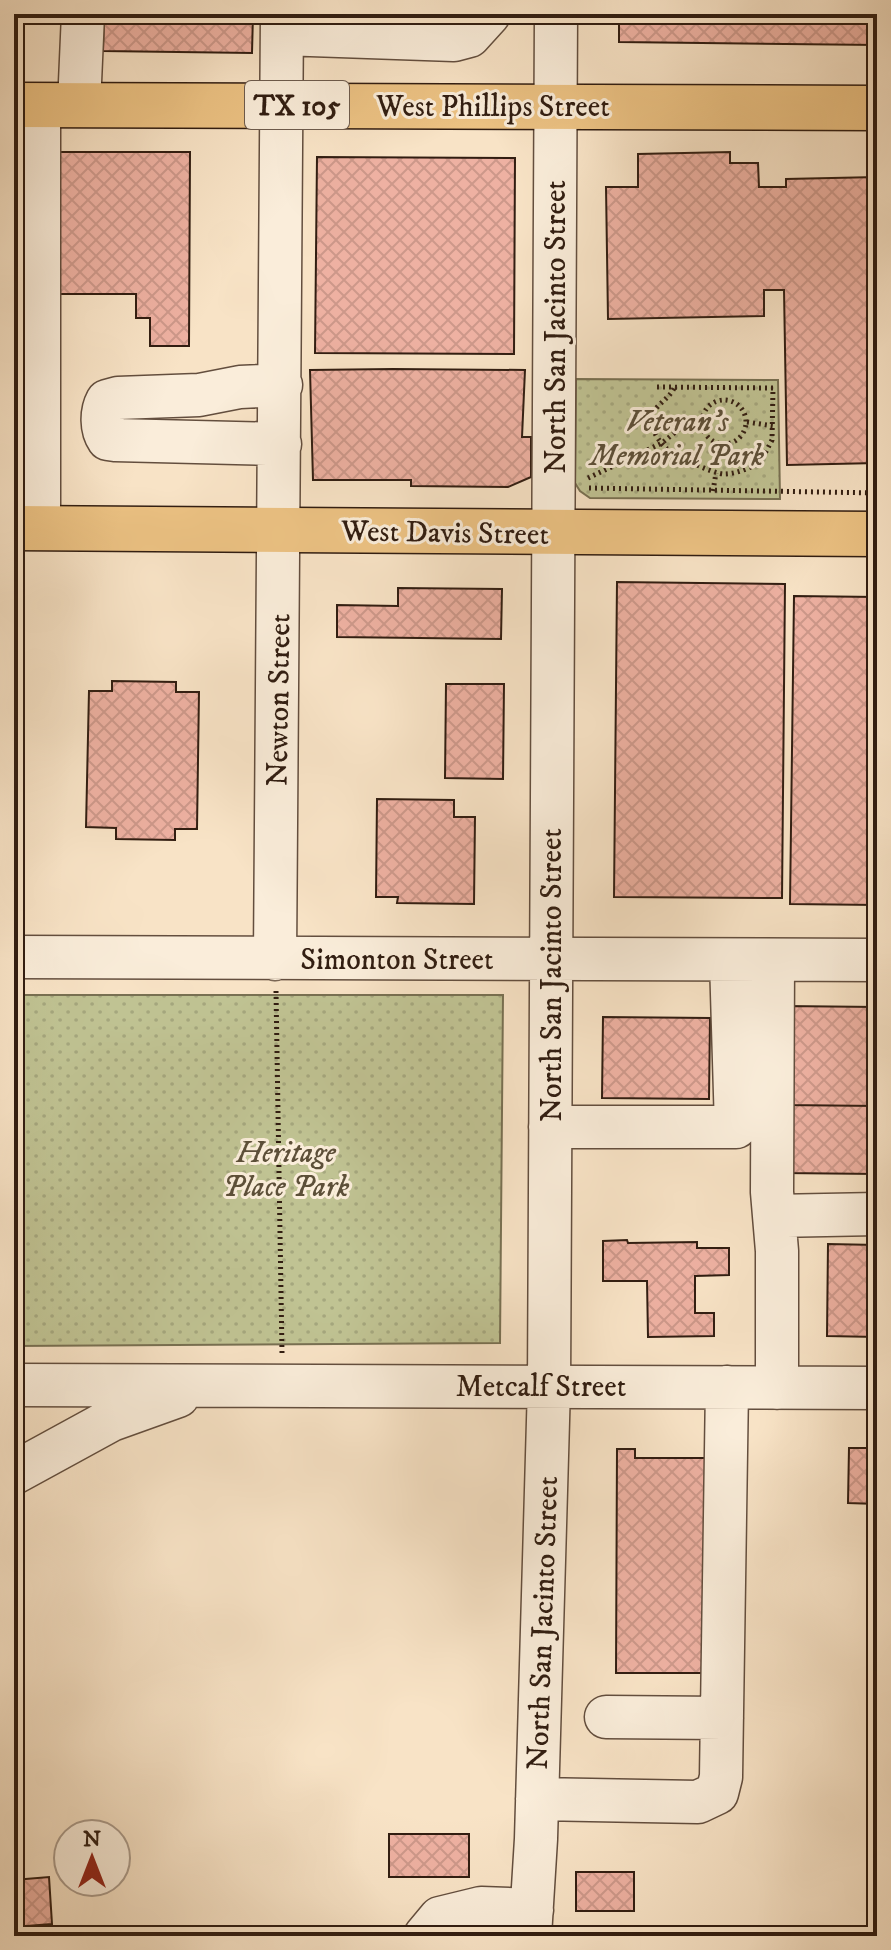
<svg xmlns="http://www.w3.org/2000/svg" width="891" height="1950" font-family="'IM FELL DW Pica',serif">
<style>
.green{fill:url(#green-dots);stroke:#787052;stroke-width:2}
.building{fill:url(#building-cross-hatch);stroke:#311d11;stroke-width:2}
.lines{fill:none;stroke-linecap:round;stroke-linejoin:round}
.minor-casing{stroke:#634e3e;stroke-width:45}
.major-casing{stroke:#311d11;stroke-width:47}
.path{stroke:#311d11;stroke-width:5;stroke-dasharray:2 4;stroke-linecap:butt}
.minor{stroke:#faedda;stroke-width:42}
.major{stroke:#ecc283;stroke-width:44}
.labels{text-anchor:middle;stroke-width:6;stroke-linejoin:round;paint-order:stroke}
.shield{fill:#faedda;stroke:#6d5b4d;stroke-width:2}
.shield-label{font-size:28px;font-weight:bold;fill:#311d11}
.street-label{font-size:30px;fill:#311d11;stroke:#faedda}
.park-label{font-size:30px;font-style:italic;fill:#5c4f38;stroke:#faedda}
</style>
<defs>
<pattern id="green-dots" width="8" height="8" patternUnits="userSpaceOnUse" patternTransform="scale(2)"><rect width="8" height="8" fill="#c0c393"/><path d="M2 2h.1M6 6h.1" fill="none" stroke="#a5a77e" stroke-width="1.8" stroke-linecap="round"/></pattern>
<pattern id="building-cross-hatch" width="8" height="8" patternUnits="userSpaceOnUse" patternTransform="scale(2)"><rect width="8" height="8" fill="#eeb1a2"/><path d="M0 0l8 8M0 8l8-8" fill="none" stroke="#cd988a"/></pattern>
</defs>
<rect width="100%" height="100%" fill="#f8e3c6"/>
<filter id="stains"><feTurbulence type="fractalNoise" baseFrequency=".0025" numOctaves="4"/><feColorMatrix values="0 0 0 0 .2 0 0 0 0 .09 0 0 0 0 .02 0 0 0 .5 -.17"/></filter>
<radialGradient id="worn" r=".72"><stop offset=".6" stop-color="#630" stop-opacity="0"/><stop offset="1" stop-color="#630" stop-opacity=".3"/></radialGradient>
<path class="green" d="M576 379 778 380 780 499 590 498 580 491 575 483Z
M14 995H503L500 1343 14 1346Z"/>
<path class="building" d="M104 14H253L252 53 103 51Z
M619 14H877V45L619 42Z
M53 152H190L189 346H150V318H136V294H53Z
M730 152V163H758L759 187H786V179L877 177V463L787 465 784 290H764V316L608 319 606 187H638V154Z
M317 157 515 158 514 354 315 353Z
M14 263H32L33 309H14Z
M393 369 525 370 522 437H531V477L508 487 411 486V480H313L310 370Z
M617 582 785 584 782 898 614 897Z
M398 588 502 589 501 639 337 637V605L398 606Z
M794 596 877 597V905L790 904Z
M112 681 176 682V692H199L197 829H175V840L116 839V828L86 827 89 691H112Z
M446 684H504L503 779 445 778Z
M377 799 454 800V817H475L474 904 397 903 398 897H376Z
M784 1006 877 1007V1106L783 1105Z
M603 1017 710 1018 709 1099 602 1098Z
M783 1105 877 1106V1174L783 1173Z
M627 1240 628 1243 697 1242V1248H729V1275L695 1276V1313H714V1336L648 1337 647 1281H603V1241Z
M828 1244 877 1245V1337L827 1336Z
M849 1448H877V1504L848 1503Z
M617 1449H635V1458H715L714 1673H616Z
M389 1834H469V1877H389Z
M576 1872H634V1911H576Z
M49 1877 52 1924 14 1927V1880Z"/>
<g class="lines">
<g class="minor-casing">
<path id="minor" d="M282 34 454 40 469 36 489 14
M39 105V198
M79 105 83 14
M14 198H39V434H14
M39 434V528
M280 444 115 440 108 439C101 429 101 412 107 401L118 398 199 395 240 387 281 385
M14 957 877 960
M275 959 282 14
M773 960 772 1192 777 1251V1388
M550 1127H736L731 960
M774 1216 877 1214
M14 1385 877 1388
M14 1473 111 1420 178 1396
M606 1717 722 1718
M537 1799 698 1802 717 1793 721 1777 727 1387
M425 1936 440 1918 481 1908 532 1910
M530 1936 536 1839 549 1386 556 14"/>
</g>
<g class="major-casing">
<path id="major" d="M14 105 877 108
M14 528 877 534"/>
</g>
<path class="path" d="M657 387 773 388 772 440 760 463C749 468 736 474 724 474 713 474 676 456 666 448 660 443 651 429 651 421 651 406 670 400 675 386
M702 422a22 22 0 1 1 44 0a22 22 0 1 1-44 0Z
M747 422 774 426
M588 478 662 443 689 421 701 420
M589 488 877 493
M713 491 716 473
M276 991 282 1353"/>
<use href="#minor" class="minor"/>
<use href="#major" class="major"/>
</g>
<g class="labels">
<rect class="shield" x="245" y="81" width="104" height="48" rx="6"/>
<g class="shield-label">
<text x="297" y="115">TX 105</text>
</g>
<g class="street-label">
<text x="493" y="116">West Phillips Street</text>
<text transform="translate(555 327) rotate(-90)" y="10">North San Jacinto Street</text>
<text transform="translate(445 532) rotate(1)" y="10">West Davis Street</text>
<text transform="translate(278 700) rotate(-89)" y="10">Newton Street</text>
<text x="397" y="969">Simonton Street</text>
<text transform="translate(551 975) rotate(-90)" y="10">North San Jacinto Street</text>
<text x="541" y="1396">Metcalf Street</text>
<text transform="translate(542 1623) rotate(-88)" y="10">North San Jacinto Street</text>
</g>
<g class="park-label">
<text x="677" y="431">Veteran's<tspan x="677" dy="34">Memorial Park</tspan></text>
<text x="286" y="1162">Heritage<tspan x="286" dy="34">Place Park</tspan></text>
</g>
</g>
<rect width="891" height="1950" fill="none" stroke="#f8e3c6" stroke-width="48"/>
<rect x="16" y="16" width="859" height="1918" fill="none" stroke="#311d11" stroke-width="4"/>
<rect x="24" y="24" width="843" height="1902" fill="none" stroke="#311d11" stroke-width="2"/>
<g transform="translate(92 1858)"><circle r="38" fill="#faedda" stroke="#aa9a8a" stroke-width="2"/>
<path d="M0-6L14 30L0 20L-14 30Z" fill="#8f2418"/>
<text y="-12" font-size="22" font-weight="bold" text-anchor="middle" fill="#311d11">N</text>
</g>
<rect width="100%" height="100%" filter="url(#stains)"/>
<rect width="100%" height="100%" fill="url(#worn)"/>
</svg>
